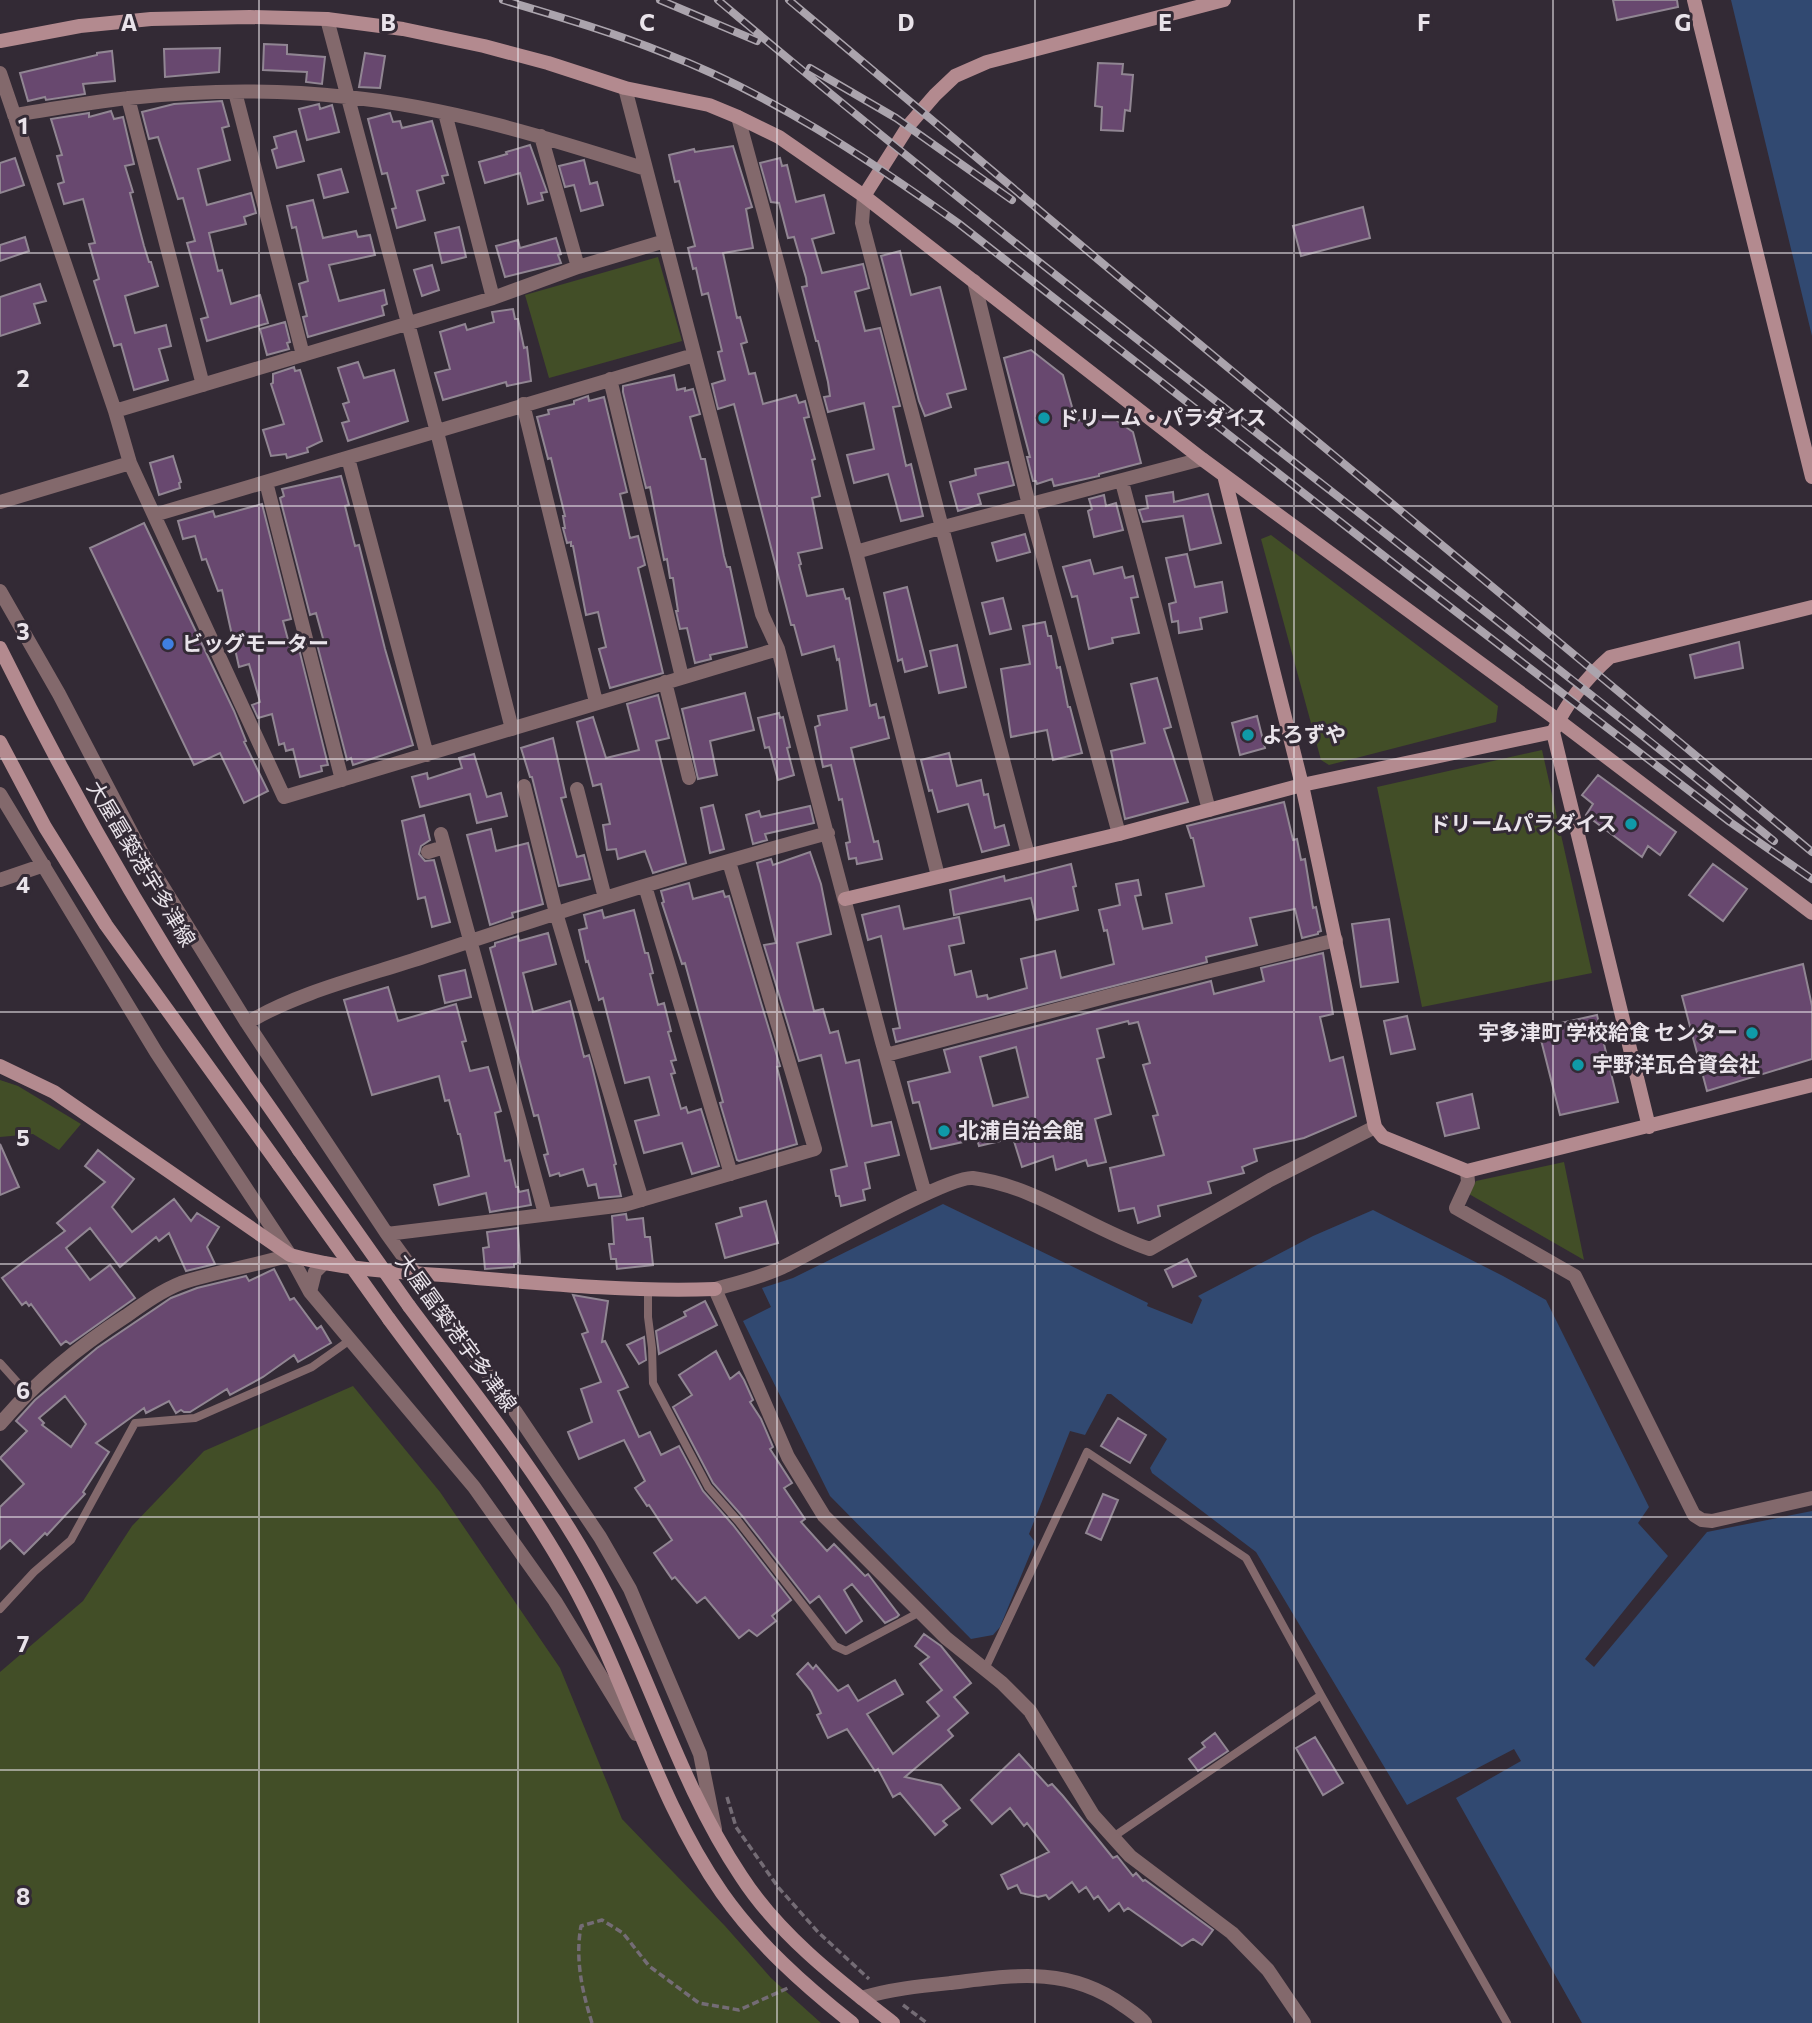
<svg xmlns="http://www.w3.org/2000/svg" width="1812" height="2023" font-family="Commissioner,'Noto Sans JP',sans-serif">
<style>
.green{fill:#424e27}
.water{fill:#314971}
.building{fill:#68486f;stroke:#918693;stroke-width:2;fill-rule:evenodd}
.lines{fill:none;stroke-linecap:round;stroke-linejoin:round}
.path{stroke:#746c75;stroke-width:3.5;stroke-dasharray:7 3.5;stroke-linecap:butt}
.lane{stroke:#83696c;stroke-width:8}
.street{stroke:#83696c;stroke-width:14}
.secondary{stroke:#b38a8f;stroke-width:14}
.rail-casing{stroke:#aba4ad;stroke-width:8}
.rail{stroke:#332a35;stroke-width:5;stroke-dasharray:16;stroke-linecap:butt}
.secondary-bridge{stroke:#b38a8f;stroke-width:14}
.grid{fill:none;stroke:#e9e3ea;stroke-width:2;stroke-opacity:0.55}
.culture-dot{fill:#0f9aa8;stroke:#332a35;stroke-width:2.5}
.shop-dot{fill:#3f7fe0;stroke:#332a35;stroke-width:2.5}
.labels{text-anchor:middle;stroke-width:6;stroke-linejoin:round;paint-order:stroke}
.poi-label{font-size:21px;font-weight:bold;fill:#e9e3ea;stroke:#332a35;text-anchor:start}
.street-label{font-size:21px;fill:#e9e3ea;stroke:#332a35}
.grid-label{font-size:23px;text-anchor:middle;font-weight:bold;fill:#e9e3ea;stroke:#332a35;stroke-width:6;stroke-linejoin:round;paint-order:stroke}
</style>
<rect width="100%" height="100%" fill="#332a35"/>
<path class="green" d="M658 257 682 341 549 378 525 295Z
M1271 535 1498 706 1496 722 1329 765 1321 760 1261 539Z
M1542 750 1592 973 1422 1007 1377 787Z
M0 1080 18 1086 81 1124 59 1150 33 1134 0 1137Z
M1564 1162 1584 1260 1469 1194 1476 1181Z
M353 1386 440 1492 560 1668 622 1819 725 1926 771 1978 821 2023H0V1672L83 1601 132 1526 204 1451Z"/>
<path class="water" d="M1731 0H1812V336Z
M943 1204 1148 1303 1147 1306 1192 1324 1202 1300 1198 1296 1313 1236 1373 1210 1503 1276 1546 1300 1649 1507 1638 1523 1668 1556 1585 1659 1594 1667 1707 1532 1812 1511V2023H1582L1456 1798 1521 1761 1514 1749 1407 1805 1256 1552 1152 1473 1150 1468 1167 1439 1111 1394H1107L1085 1435 1070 1431 1029 1534 1035 1542 1000 1627 993 1635 971 1639 830 1496 743 1321 771 1307 762 1288 793 1278Z"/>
<path class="building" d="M1613 0H1677L1678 7 1617 20Z
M264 44 287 45V54L325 57 322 84 306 82 307 72 263 70Z
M220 48 219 72 165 77 164 49Z
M112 51 115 81 83 84 85 94 46 100 45 97 28 101 20 73 97 55V53Z
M365 53 385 56 380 88 359 87Z
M1098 63 1123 64 1122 74 1133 75 1130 111 1125 110 1123 131 1101 130 1102 107 1095 106Z
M222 101 229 126 222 128 230 160 198 169 207 205 251 193 256 213 244 217 246 224 209 233 218 271 222 270 231 304 260 295 268 323 207 341 201 319 208 317 187 243 195 241 183 198 178 199 158 137 149 139 142 112 174 104Z
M319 104 320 109 332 105 339 132 307 140 299 109Z
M111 111 114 119 123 117 134 164 125 166 133 192 130 193 144 246 149 262H151L158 286 125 296 135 333 166 325 171 346 159 349 168 380 134 390 121 344 114 346 94 281 99 279 89 244 95 243 83 199 64 204 58 184 64 182 57 156 62 155 51 119 89 113V117Z
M390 113 393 122 400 121 402 128 432 121 448 175 442 176 444 183 417 191 425 220 397 228 392 209 396 208 387 173 382 174 368 119Z
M296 131 304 161 277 168 272 150 277 148 274 137Z
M530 145 547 192 541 193 543 200 528 204 520 173 485 183 479 162 507 154 506 152Z
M733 146 752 207 746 209 753 248 723 253 737 318 740 317 747 342 741 344 749 374 755 373 763 404 796 395 799 403 805 401 809 417 804 418 815 459 812 460 820 496 812 498 822 548 798 553 801 564 799 565 807 596 843 589 846 599 849 598 870 706 876 704 879 718 884 717 889 738 851 748 874 842 878 841 882 859 857 864 856 858 849 859 846 843 850 842 842 799 839 800 831 765 823 767 815 727 820 725 818 716 847 710 839 659 837 660 834 646 802 655 794 625H791L734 404 718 409 712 384 725 380 718 352 722 351 708 293 702 295 696 268 693 269 688 248 695 246 679 181 675 182 669 155 694 149 695 152Z
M15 158 24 185 0 193V163Z
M780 158 782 166 787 165 796 202 824 195 834 233 812 239 822 273 863 264 869 288 855 292 865 331 880 328 900 406 893 407 906 466 911 464 923 516 901 521 888 474 854 483 847 455 874 449 864 403 828 412 824 397 830 396 828 382 818 341H816L802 287 807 286 806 278 794 237 788 238 779 203 771 202 760 163Z
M584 160 590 184 597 182 603 205 581 211 574 185 565 187 559 166Z
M341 169 348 192 324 198 318 175Z
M313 200 323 238 356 231 358 237 370 235 375 255 329 265 339 301 384 290 387 304 382 306 384 315 308 337 303 317 307 316 299 284 308 281 296 227 292 228 287 206Z
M1363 207 1370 238 1301 256 1293 226Z
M459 227 466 257 442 263 435 233Z
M25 237 29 251 0 261V245Z
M556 238 561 254 558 255 561 263 505 277 496 246 518 240 520 248Z
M900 251 911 295 940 287 966 389 947 394 951 407 925 416 919 401 881 256Z
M432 265 439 290 422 296 414 270Z
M40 284 46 301 34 304 40 323 0 336V297Z
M513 309 515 319H518L524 348 527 347 531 381 507 386 506 382 443 400 435 373 450 369 440 332 465 324 467 330 494 322 492 312Z
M285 322 290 342 287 343 289 349 267 355 260 329Z
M1031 350 1063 375 1076 421 1106 413 1133 432 1141 463 1099 474V476L1054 486 1052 479 1037 484 1036 481H1033L1027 457H1030L1004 358Z
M358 362 364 378 394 370 408 421 348 441 342 423 349 421 343 404 349 402 338 368Z
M294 367 295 371 300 370 322 441 307 448 308 452 287 458 286 454 271 456 263 430 284 424 271 384 273 383V374Z
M674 375 677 390 685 388V391L693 389 700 414 690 417 701 459H705L724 556 727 567H730L747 647 710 655 711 659 695 663 687 628 680 629 676 611H678L673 578H670L667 559 664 560 650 487 646 488 623 392V386Z
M588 396 589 401 604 397 627 492 620 494 630 538 638 536 645 565 638 568 663 673 610 688 599 649 606 647 598 612 586 615 573 546H571V542L567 543 563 528H565L563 516H565L551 458 548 459 537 417 549 414 548 410 574 404V401Z
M173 456 181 482 179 483 180 488 159 495 150 463Z
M1008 462 1014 485 978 494 981 504 958 511 950 482 976 475 975 469Z
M341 476 349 505 345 506 355 546 359 545 385 649 413 745 353 765 351 758 347 760 317 644 324 642 316 613 310 615 280 498 284 496 282 489Z
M1173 492 1174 502 1208 494 1221 543 1190 550 1183 516 1143 522 1139 510 1148 508 1146 496Z
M1104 495 1106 506 1116 503 1123 530 1094 537 1088 511 1092 509 1089 499Z
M262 504 291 619 283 621 291 651 299 649 328 765 321 766 322 771 300 777 293 749 286 751 284 743 279 745 272 714 258 718 252 705 260 702 249 664 239 667 222 590 218 591 206 559 202 560 195 536 183 539 178 521 213 511 215 517Z
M144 523 234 711 246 741 244 742 268 791 244 803 220 753 194 765 90 548Z
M1025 534 1030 552 997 561 992 543Z
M1187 554 1195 587 1222 582 1227 612 1200 618 1202 629 1179 633 1178 621 1172 622 1169 604 1176 602 1166 558Z
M1090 560 1094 574 1122 567 1125 578 1133 576 1138 597 1131 598 1139 633 1112 638 1113 643 1089 649 1077 596 1072 597 1063 567Z
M907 587 927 666 905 672 902 659 898 661 884 593Z
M1003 598 1011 629 990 634 982 603Z
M1045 622 1048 636H1051L1057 668 1060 667 1068 707H1070L1082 753 1053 760 1047 730 1011 737 1001 669 1030 664 1023 626Z
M1739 642 1743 668 1695 678 1690 655Z
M957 645 966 687 939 693 930 651Z
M1157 678 1171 727 1164 729 1188 802 1125 819 1111 751 1145 743 1131 684Z
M745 693 754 730 710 741 717 775 698 779 682 709Z
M658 695 669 738 656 741 686 863 653 873 645 851 618 859 616 849 607 850 603 825 610 824 601 784 593 786 577 722 593 717 606 758 639 750 627 704Z
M779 713 780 718 783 717 790 747 787 748 794 775 778 780 769 747 765 748 758 718Z
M1257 716 1265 748 1240 755 1232 723Z
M553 738 566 797 561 798 577 857 584 855 590 879 559 886 532 777H530L521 748Z
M949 753 957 786 981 780 984 795 988 794 995 828 1004 825 1009 845 982 852 968 804 938 812 932 790 929 791 921 760Z
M474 754 487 797 501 793 507 816 477 823 470 794 420 807 412 777 427 773 428 779 462 768 459 758Z
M1598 775 1676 832 1660 855 1648 846 1642 857 1586 815 1593 804 1582 795Z
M1284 802 1293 840 1297 839 1301 860 1305 859 1313 908 1316 907 1321 931 1318 932V934L1302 938 1295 909 1250 918 1257 945 1206 957 1207 962 896 1042 893 1029 900 1028 881 936 868 940 862 915 899 906 904 929 959 917 964 943 949 946 955 975 971 971 977 997 987 995 988 999 1027 988 1021 959 1055 951 1061 978 1114 964 1107 930 1104 931 1099 910 1120 905 1116 884 1138 880 1141 895 1135 896 1143 929 1172 923 1166 894 1204 886 1193 838H1191L1187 826Z
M713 805 724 849 710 853 701 808Z
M810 806 814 823 765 834 767 840 753 844 746 815 759 811 761 817Z
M424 815 430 840 421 846 419 854 425 861 434 860 450 922 432 927 425 897 418 899 402 821Z
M491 829 496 851 528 843 543 904 512 913 513 917 490 925 467 835Z
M810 852 821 884 831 934 797 943 814 1011 823 1009 830 1033 838 1031 846 1063 859 1060 872 1126 891 1122 899 1155 865 1163 870 1188 863 1190 865 1200 841 1206 839 1196H836L831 1170 847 1166 821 1055 799 1061 764 945 776 943 757 863 771 859 773 865Z
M1071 864 1076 886 1073 887 1078 910 1036 920 1031 898 954 915 950 890 1004 876 1005 881Z
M1713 864 1747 889 1723 921 1689 895Z
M689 883 693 899 723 891 725 897 729 896 780 1066 777 1067 797 1144 739 1161 737 1160 720 1103 723 1102 685 963 682 964 662 903 664 902 661 891Z
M602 910 604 918 634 910 645 953H648L653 973 650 974 658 1005 664 1003 671 1031 668 1032 676 1060 671 1061 675 1073 671 1074 681 1109 686 1107 688 1113 701 1109 719 1166 692 1174 682 1143 644 1153 635 1121 659 1115 649 1077 625 1083 603 998 599 1000 588 961 586 962 579 930 587 928 584 915Z
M1389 919 1398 982 1361 987 1352 924Z
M548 933 556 964 523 973 533 1012 570 1001 584 1057 589 1055 592 1066 616 1164 614 1165 621 1196 599 1198 596 1184 588 1186 583 1169 560 1176 559 1173 550 1176 544 1155 548 1154 538 1115 534 1116 490 948 495 946V943L518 936 519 941Z
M1323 953 1333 1014 1320 1017 1330 1061 1343 1057 1356 1116 1304 1138 1254 1149 1257 1161 1242 1167 1244 1173 1208 1182 1211 1193 1158 1206 1160 1216 1138 1223 1134 1208 1119 1211 1110 1168 1164 1155 1153 1116 1158 1115 1143 1065 1150 1063 1138 1022 1129 1024 1128 1021 1097 1029 1104 1057 1097 1059 1111 1114 1095 1119 1106 1162 1088 1166 1086 1160 1056 1170 1053 1156 1022 1167 1013 1138 979 1146 977 1139 931 1149 919 1102 913 1103 908 1082 950 1072 944 1050 1211 981 1214 994 1264 981 1261 968ZM1016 1047 1028 1097 993 1106 980 1057Z
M1803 964 1812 1006V1059L1707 1091 1682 996Z
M465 970 471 997 445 1003 439 976Z
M388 987 398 1021 456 1004 466 1041 462 1042 470 1071 488 1067 501 1111 495 1113 505 1161 510 1160 516 1187H518L519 1192 528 1190 531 1205 490 1212 486 1193 439 1205 434 1185 469 1176 460 1134H458L449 1100 445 1101 439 1076 372 1095 344 1000Z
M1597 1015 1618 1102 1560 1115 1538 1028Z
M1407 1016 1415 1049 1391 1054 1384 1021Z
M1472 1094 1479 1128 1445 1136 1437 1103Z
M0 1144 19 1187 0 1195Z
M98 1150 134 1179 112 1207 132 1232 174 1199 191 1221 197 1213 219 1227 207 1247 215 1264 186 1271 169 1233 159 1241 156 1237 120 1267 90 1228 66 1248 90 1280 110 1265 135 1298 70 1344 66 1341 61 1345 31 1304 29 1306 26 1302 22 1305 2 1278 65 1231 57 1223 105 1182 85 1166Z
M766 1201 778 1243 725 1258 716 1224 742 1216 740 1208Z
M626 1214 627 1220 643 1218 645 1237H650L653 1265 617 1269 616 1259H611L609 1244H614L612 1216Z
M518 1228 520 1263 514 1264V1267L485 1269 483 1248 489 1247 487 1232Z
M1187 1259 1196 1276 1173 1287 1165 1270Z
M274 1269 290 1300 294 1298 317 1329 321 1326 331 1343 298 1362 294 1355 263 1377 230 1395 227 1389 190 1412H184L181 1410 176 1413 169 1401 146 1413 144 1408 96 1443 109 1452 83 1492 85 1494 47 1535 45 1533 24 1554 10 1540 0 1549V1507L24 1484 0 1458 27 1431 16 1421 35 1400 97 1348 171 1298 197 1288 238 1278 246 1276 249 1281ZM65 1396 86 1424 71 1447 42 1425 44 1423 39 1418Z
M573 1295 608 1301 602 1342 605 1341 628 1387 618 1391 639 1437 650 1432 661 1455 679 1446 703 1491 733 1525 791 1600 772 1616 776 1621 757 1636 749 1630 739 1638 705 1597 697 1603 675 1577 672 1579 654 1553 672 1540 649 1505 647 1506 635 1488 645 1481 624 1440 579 1459 568 1432 592 1422 581 1389 601 1382 582 1334 588 1332Z
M705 1301 717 1325 659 1354 656 1331 686 1316 684 1312Z
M644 1337 646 1360 639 1364 627 1345Z
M716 1351 730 1379 739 1372 744 1380 753 1400 750 1402 761 1419 773 1447 770 1449 792 1483 784 1488 805 1519 801 1522 827 1551 834 1544 865 1576 868 1574 899 1615 897 1617 885 1623 852 1584 844 1590 862 1621 846 1633 819 1596 810 1603 743 1517 713 1483 673 1407 692 1395 679 1375Z
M1118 1418 1146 1435 1130 1463 1101 1446Z
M1103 1494 1118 1500 1101 1540 1086 1533Z
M924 1634 941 1646 971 1683 954 1697 968 1713 948 1730 953 1736 905 1777 941 1785 960 1808 943 1821 947 1825 935 1835 900 1793 893 1797 878 1769 875 1771 847 1729 828 1738 817 1715 821 1713 811 1691 797 1674 808 1663 813 1669 816 1665 838 1691 848 1685 858 1701 895 1680 903 1694 867 1714 893 1754 939 1716 927 1702 942 1690 920 1664 929 1657 915 1646Z
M1215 1733 1228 1751 1198 1771 1189 1759 1205 1747 1202 1743Z
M1315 1737 1343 1783 1323 1795 1296 1748Z
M1019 1754 1048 1786 1052 1784 1063 1796 1113 1858 1117 1856 1133 1876 1136 1873 1143 1881 1145 1880 1213 1930 1202 1945 1193 1939 1182 1946 1128 1908 1124 1911 1119 1903 1109 1911 1098 1896 1094 1899 1086 1887 1079 1892 1072 1882 1049 1899 1046 1895 1038 1897 1021 1893 1017 1885 1008 1889 1001 1875 1049 1852 1027 1823 1024 1826 1010 1808 992 1824 971 1800Z"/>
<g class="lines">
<path class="path" d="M727 1797 736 1827 778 1887 818 1932 869 1979
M903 2005 927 2023
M592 2023C582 1991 575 1959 581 1926L602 1920 623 1933 649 1966 699 2003 739 2010 788 1988"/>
<path class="lane" d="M648 1290V1317L652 1348 653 1383 708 1487 738 1521 835 1646 846 1651 920 1612
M0 1363 26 1392
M0 1609 34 1572 71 1540 135 1423 195 1418 312 1367 350 1340
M985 1669 1087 1452 1246 1558 1321 1695 1113 1837
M1321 1695 1507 2023"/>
<path class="street" d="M327 19 437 432 512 729
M0 73 115 411 130 463 284 797 778 649
M625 88 762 614 778 649 882 1042 925 1194
M235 92 303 355
M128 98 203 385
M445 113 493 298
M14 115C52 109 91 102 129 98 201 90 275 89 347 97 449 107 549 138 646 169
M738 117 856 552 938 876
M541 136 578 267
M864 196 862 223 1028 855
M974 281 1029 505 1119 834
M610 379 682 677
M523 404 596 702
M115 411 493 298 578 267 665 241
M348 458 427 755
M266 482 342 780
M1122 482 1209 810
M0 502 130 463
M154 515 694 355
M856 552 940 528 1202 459
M0 591 59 694 142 853 247 1023 387 1234 515 1411 600 1537 630 1589 700 1754 715 1829
M665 682 689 778
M524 786 556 913 642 1200
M577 789 605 898
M0 794 156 1052 290 1255 310 1292 474 1487 555 1601 636 1734
M441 834 545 1214
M428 852 444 847
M0 880 44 865
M645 886 731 1174
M247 1023C300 991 367 976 426 956 559 911 692 870 828 833
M886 1055 1116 994 1336 940
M1467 1171 1468 1182 1456 1208 1575 1276 1694 1515 1702 1520 1712 1521 1812 1498
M387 1234 624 1205 815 1149 729 862
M310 1292 315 1272 324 1263
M0 1424C37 1380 78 1347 126 1316 143 1304 161 1291 181 1283 217 1271 254 1266 290 1255
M861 1998C890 1989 921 1986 951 1983 1015 1975 1069 1966 1124 2006 1131 2011 1139 2016 1145 2023
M1304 2023 1268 1970 1232 1933 1130 1856 1093 1815 1030 1711 1002 1683 946 1638 824 1516 788 1457 715 1289C737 1283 759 1278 781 1268 812 1253 949 1175 973 1178 1036 1186 1090 1229 1150 1249L1270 1180 1375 1127"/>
<path class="secondary" d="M1694 0 1812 477
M0 41 80 26 151 19 250 17 327 19 403 29 484 46 548 63 625 88 709 105 738 117 779 137 864 196 1202 459 1559 721 1812 913
M864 196 909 125 935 95 955 76 987 62 1224 0
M1224 475 1302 785 1375 1127 1383 1137 1467 1171 1812 1085
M0 648C65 780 137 908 218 1032 244 1072 272 1110 299 1150
M0 742 45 827 106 925 279 1165
M845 899 1119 834 1302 785 1553 732
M0 1066 54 1092 290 1255C346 1271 407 1272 465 1277 548 1284 631 1292 715 1289
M1649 1127 1553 732C1567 702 1585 679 1610 657L1812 607
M409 1306C471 1389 537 1471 589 1562 647 1663 676 1779 741 1876 779 1935 838 1980 893 2023
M389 1319C451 1403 519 1487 570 1579 627 1680 655 1797 722 1893 757 1943 804 1985 852 2023"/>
<g class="rail-casing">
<path id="rail" d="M503 0C557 16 612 32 664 53 771 94 865 157 958 223L1407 574 1730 822 1812 879
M660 0 757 41
M718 0C1062 290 1425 558 1774 841
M789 0 1120 278 1812 852
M810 68 896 118 1012 200"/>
</g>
<use href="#rail" class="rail"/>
<path class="secondary-bridge" d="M299 1150 409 1306
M279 1165 389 1319"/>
</g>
<path class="grid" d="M259 0V2023M518 0V2023M777 0V2023M1035 0V2023M1294 0V2023M1553 0V2023M0 253H1812M0 506H1812M0 759H1812M0 1012H1812M0 1264H1812M0 1517H1812M0 1770H1812"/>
<g class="culture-dot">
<circle cx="1044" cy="418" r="7"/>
<circle cx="1248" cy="735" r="7"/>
<circle cx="1631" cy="824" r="7"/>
<circle cx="1752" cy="1033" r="7"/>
<circle cx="1578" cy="1065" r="7"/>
<circle cx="944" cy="1131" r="7"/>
</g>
<circle class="shop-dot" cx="168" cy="644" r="7"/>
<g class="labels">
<g class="poi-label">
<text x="1058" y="425">ドリーム・パラダイス</text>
<text x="182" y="651">ビッグモーター</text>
<text x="1262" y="742">よろずや</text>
<text x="1617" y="831" text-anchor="end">ドリームパラダイス</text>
<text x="1738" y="1040" text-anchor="end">宇多津町 学校給食 センター</text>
<text x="1592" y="1072">宇野洋瓦合資会社</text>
<text x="958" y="1138">北浦自治会館</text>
</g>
<g class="street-label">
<text transform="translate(141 864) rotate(59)" y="7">大屋冨築港宇多津線</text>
<text transform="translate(456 1333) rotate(54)" y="7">大屋冨築港宇多津線</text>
</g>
</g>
<g class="grid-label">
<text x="129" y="31">A</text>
<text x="388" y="31">B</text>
<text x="647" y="31">C</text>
<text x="906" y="31">D</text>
<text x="1165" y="31">E</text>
<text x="1424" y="31">F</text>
<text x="1683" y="31">G</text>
<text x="23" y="134">1</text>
<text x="23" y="387">2</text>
<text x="23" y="640">3</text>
<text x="23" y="893">4</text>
<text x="23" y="1146">5</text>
<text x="23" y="1399">6</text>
<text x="23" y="1652">7</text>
<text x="23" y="1905">8</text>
</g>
</svg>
